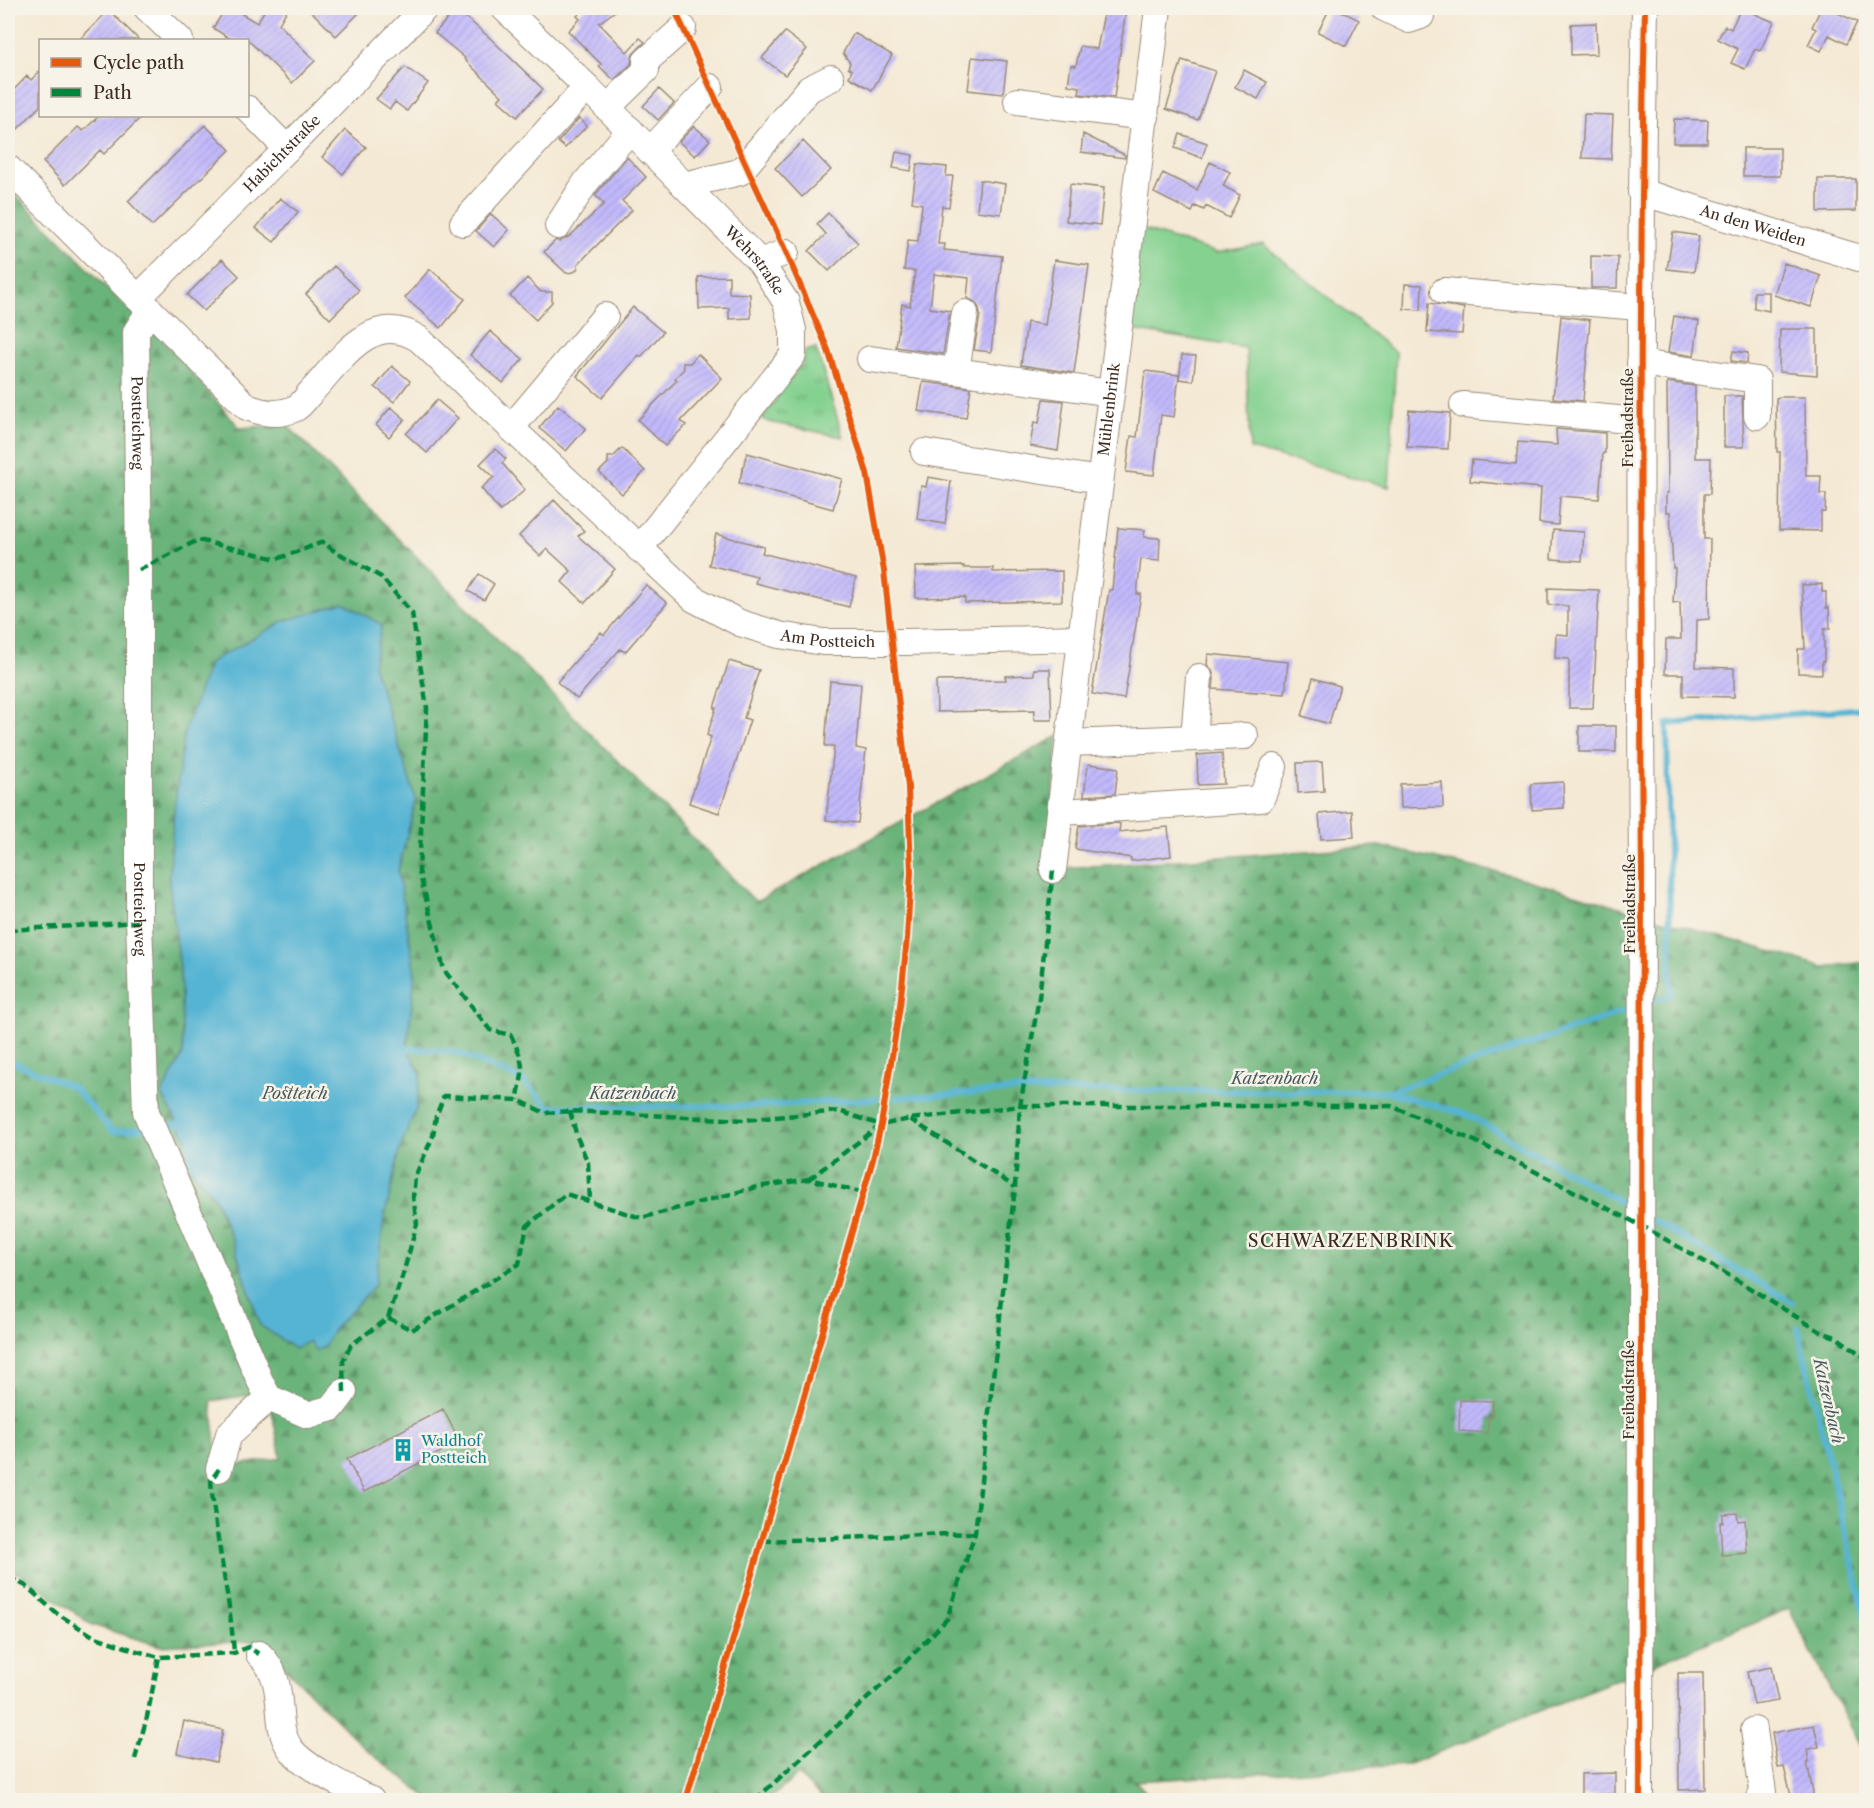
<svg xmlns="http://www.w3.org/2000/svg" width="1874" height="1808" font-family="'Libre Caslon Text',serif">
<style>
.green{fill:#84d190;stroke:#607e57;stroke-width:1.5}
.forest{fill:url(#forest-firs);stroke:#536e4c;stroke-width:1.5;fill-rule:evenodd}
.park{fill:url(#park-tufts);stroke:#607e57;stroke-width:1.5}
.water{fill:#55b4d3;stroke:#486f78;stroke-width:1.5}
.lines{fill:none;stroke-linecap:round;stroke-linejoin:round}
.stream{stroke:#55b4d3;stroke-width:6}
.building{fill:url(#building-hatch)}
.minor-casing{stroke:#988a79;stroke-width:28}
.minor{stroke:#fff;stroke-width:26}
.quiet{stroke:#00873e;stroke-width:4.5;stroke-dasharray:9 4.5;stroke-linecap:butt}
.cycleway-casing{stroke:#f7f3e8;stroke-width:10}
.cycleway{stroke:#e8590c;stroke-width:6}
.labels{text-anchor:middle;stroke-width:5;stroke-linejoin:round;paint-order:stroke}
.street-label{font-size:15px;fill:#3b2a1e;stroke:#f7f3e8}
.culture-label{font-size:15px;fill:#0d838f;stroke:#f7f3e8;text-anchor:start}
.water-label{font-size:16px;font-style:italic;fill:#445a5d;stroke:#f7f3e8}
.quarter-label{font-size:18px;letter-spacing:1.5px;fill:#3b2a1e;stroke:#f7f3e8}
</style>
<defs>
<pattern id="forest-firs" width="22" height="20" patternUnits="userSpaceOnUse" patternTransform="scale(1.5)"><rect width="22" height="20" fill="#6bb37a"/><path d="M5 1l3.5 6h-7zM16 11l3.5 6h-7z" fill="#599263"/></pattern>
<pattern id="park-tufts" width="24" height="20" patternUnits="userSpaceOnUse" patternTransform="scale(1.5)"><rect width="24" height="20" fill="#84d190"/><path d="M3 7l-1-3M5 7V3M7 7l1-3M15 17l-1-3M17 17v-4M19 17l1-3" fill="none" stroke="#6daa75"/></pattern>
<pattern id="building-hatch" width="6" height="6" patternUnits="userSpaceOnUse" patternTransform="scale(1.5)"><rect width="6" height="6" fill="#c2b9fc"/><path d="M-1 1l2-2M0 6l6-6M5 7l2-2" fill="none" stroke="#a89fd8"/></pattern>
</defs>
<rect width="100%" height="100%" fill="#f7f3e8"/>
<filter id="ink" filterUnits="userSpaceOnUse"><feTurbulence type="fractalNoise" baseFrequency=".0167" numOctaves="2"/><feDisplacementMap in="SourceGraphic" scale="12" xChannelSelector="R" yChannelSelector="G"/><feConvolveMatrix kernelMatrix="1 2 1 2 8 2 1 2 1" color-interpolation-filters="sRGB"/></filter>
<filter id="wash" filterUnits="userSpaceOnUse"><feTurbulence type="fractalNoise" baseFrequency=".008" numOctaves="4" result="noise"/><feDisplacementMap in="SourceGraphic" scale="24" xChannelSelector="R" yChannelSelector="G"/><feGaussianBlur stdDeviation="1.35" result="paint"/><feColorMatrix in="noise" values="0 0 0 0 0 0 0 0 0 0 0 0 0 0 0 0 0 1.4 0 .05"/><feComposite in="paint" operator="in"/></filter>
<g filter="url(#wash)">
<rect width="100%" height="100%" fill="#f4e9d4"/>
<path class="green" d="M1139 228 1217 253 1263 244 1396 353 1389 487 1250 449 1246 348 1126 329Z"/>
<path class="forest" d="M8 187 120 301 159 336 240 428 286 424 756 902 1058 736 1048 869 1379 846 1517 877 1824 967 1866 962V1758L1789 1609 1407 1765 1135 1781 1154 1800H824L798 1775 768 1800H431L368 1751 258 1641 160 1646 92 1625 28 1579 8 1568ZM373 665 416 800 398 871 415 974 407 1048 421 1074 416 1109 401 1145 384 1219 375 1285 333 1330 324 1347 260 1325 233 1241 215 1199 186 1163V1138L162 1094 183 1054 180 967 169 882ZM268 1392 281 1458 219 1468 211 1401Z"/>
<path class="park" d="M816 348 843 437 769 422 762 419 803 362 805 351Z"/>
<path class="water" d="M344 603 382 625 373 665 416 800 398 871 415 974 407 1048 421 1074 416 1109 401 1145 384 1219 375 1285 333 1330 324 1347 315 1351 309 1341 295 1349 260 1325 233 1241 215 1199 186 1163V1138L162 1094 183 1054 180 967 169 882 174 812 184 732 210 662 284 621Z"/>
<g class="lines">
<path class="stream" d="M1648 1002 1671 995 1667 724 1866 708
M407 1048 456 1052 522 1080 549 1107 759 1106 876 1099
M8 1060 74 1088 113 1132 146 1128
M1388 1092 1636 1007
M896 1098 1018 1090 1388 1092 1468 1115 1626 1205
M160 1126 180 1124
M1652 1220 1792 1302
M1798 1328 1866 1620"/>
</g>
<g id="blocks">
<path class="building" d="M226 8H232L257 23 266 8H288L279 24 315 61 292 83 248 40H232L213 28Z
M308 8H364L336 36Z
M586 8H619L599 23 627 52 640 38 645 42 633 54 631 64 614 80 599 66 601 64 568 31 580 19 577 16Z
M1105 8H1126L1114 98 1079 94 1080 87 1068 85 1071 65 1076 66 1080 46 1097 49Z
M1330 8H1335L1359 20 1346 46 1318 32Z
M1741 8 1774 22 1760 51 1755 49 1745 69 1731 63 1738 49 1718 39 1725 26 1731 29Z
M1821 8H1827L1857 22 1846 44 1829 35 1821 51 1808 45 1816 29 1812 27Z
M456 9 490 38 543 89 517 117 498 100 502 96 464 59 465 58 435 33Z
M109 10 139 40H79Z
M1596 23 1597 54 1571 55V24Z
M785 32 807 49 785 75 762 58Z
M854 33 892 55 872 90 849 77 852 70 848 68 850 63 843 53Z
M972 57 1007 61 1003 94 968 90Z
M1182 60 1215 71 1198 120 1166 109Z
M405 67 428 83 407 111 395 102 390 109 376 99Z
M1244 70 1267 82 1258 99 1235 87Z
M40 71V106L8 139V96L27 76 31 80Z
M659 89 674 103 658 120 643 106Z
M1584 114 1613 115 1611 159 1582 158Z
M99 116H142L104 154 100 150 65 185 43 162 78 127 83 131Z
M579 118 587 126 565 148 558 142Z
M1674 119 1708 120 1707 143H1673Z
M205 125 230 150 152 226 128 201Z
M694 126 710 140 695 156 679 142Z
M345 130 366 147 343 174 322 157Z
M1083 134 1125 155V158L1081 152Z
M1180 134 1207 143 1202 158 1175 148Z
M803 141 831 170 802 197 775 168Z
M1743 148H1780V176H1743Z
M896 152 913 155 911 171 893 168Z
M627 157 646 177 622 201 632 210 578 264V268L574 272 566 273 544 252 556 240 559 242 570 236 604 204 595 195Z
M1210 162 1230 172 1223 186 1240 195 1229 218 1206 206 1204 210 1195 206 1192 212 1154 193 1163 173 1197 190Z
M917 164 947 167 946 176H953L949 207 942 206 938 244H945L944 250 1002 256 991 352 974 350 980 315 979 308 975 302 967 298 969 278 934 274 930 308 950 311 943 354 896 347 902 304 910 306 915 271 904 270 908 240 918 241 922 204 912 202Z
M1818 179H1856V211L1818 212Z
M980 180 1005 184 1001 214 977 211Z
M1070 184 1104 188 1100 225 1066 221Z
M280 198 298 212 274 242 256 228Z
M828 213 858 243 829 271 809 251 826 234 817 224Z
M491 214 509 230 494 247 476 231Z
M1673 232 1699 236 1694 272 1667 269Z
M1591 256 1618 257 1617 288H1591Z
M222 259 239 276 204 311 187 295Z
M1054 260 1089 265 1074 373 1021 365 1027 322 1045 325Z
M1784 263 1821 276 1811 307 1774 295Z
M334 266 359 290 330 319 306 294Z
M430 269 465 299 441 328 405 298Z
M729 276V293L750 294 751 318 729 319V308L699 309 698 277Z
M527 278 541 292H552V302L536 320 510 296Z
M1405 284 1422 285 1421 310 1404 309Z
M1754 292H1769V311L1754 308Z
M1429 303 1464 308 1462 334 1427 332Z
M633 307 663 332 641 357 639 355 602 398 577 376Z
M1561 316 1590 320 1583 401 1553 398Z
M1674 316 1699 321 1694 356 1668 352Z
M1780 329H1817V375L1779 372Z
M490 331 523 359 503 383 470 355Z
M1733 351 1748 353 1747 363 1731 361Z
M698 354 722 378 681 421 686 425 665 446 638 420 677 380 675 378 684 369 683 363H690Z
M1182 355 1196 356 1193 381 1179 379Z
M392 366 410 381 394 402 375 387Z
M1145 371 1179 375 1174 417 1161 415 1154 475 1126 472 1131 436 1137 437Z
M923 382 971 388 966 418 918 411Z
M1667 382 1695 386V458H1711L1710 494H1704V539H1710L1709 619 1697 620 1696 667 1734 668V697L1683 696V674H1665L1666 639H1681L1680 602 1673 603 1675 568H1673L1670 512H1666V493H1668Z
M1724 396H1742L1744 447H1724Z
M1779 397H1805L1806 476H1821L1820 494H1826L1825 512H1821V531L1779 530 1780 452H1777L1776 398Z
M1043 399 1064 401 1058 451 1030 446 1034 422 1039 423Z
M437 400 458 418 427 453 406 434Z
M558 405 586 428 566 451 539 428Z
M391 407 405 419 389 437 376 425Z
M1409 410 1450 413 1448 449 1407 447Z
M1556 429 1605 433V453H1603L1599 499 1560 496 1558 525 1539 523 1541 488 1470 481 1472 460 1516 464 1518 442 1557 445Z
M622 448 645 471 622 494 599 472 608 463V457H613Z
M495 449 506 459 502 463 525 490 500 511 481 488 494 477 480 464Z
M747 453 842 479 833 509 739 483Z
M928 477 951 481 945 524 917 519 921 486 926 487Z
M554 500 584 531 578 536 615 569 585 603 562 582 571 571 547 549 540 556 519 536Z
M1118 528 1145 530 1144 537 1160 538 1159 561 1141 559 1137 594H1141L1124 699 1092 694 1109 590H1112Z
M1553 530 1584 532 1582 561 1551 559Z
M716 534 764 547 762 553 856 578 849 607 755 583 757 577 709 565Z
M964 566V568H993V572L1062 571V601L965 603V597L916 598 915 567Z
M479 574 494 584 484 600 468 591Z
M1822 584V592H1826V608H1829L1830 629H1824V661H1822V674L1798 673V649H1805L1802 585Z
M646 585 667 603 625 652 620 649 577 699 557 682 601 632 604 635Z
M1548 588 1599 590 1593 708H1569V659L1555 658 1556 634 1568 635V606L1548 605Z
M1208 654 1288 662 1285 694 1213 689 1214 678 1212 670 1207 665Z
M729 661 759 670 744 718 750 720 719 813 689 803 711 737 707 735 716 708H714Z
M1034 669H1050L1052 720H1034L1035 710 937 712 936 681 1006 680 1005 676 1034 675Z
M1313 678 1340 686 1329 724 1302 716Z
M830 681 861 684 856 748 866 750 858 823 826 820 834 746H825Z
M1579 726H1616V752H1579Z
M1222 753 1224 784 1198 785 1197 755Z
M1322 762 1324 791 1298 793 1297 763Z
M1088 764 1118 768 1115 794 1084 796Z
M1442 782 1443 807 1401 808 1400 784Z
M1563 782 1564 808 1532 810 1531 784Z
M1352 811 1354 837 1321 839 1319 814Z
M1118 823 1120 824 1119 832 1168 827 1171 856 1131 861V858L1075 849 1079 826Z
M1460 1400 1493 1401 1492 1418 1488 1417V1433L1459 1431Z
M443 1409 460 1442 364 1492 347 1459Z
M1737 1513 1738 1521 1745 1520 1747 1553 1722 1555 1720 1522H1723V1514Z
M1771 1667 1778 1701 1754 1705 1747 1672Z
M1678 1673H1703L1705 1789 1679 1790Z
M184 1721 223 1730 216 1762 177 1753Z
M1814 1725 1819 1747 1807 1749 1809 1762H1807L1814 1798 1792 1800 1784 1767 1778 1768 1772 1733Z
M1615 1773V1794L1581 1795V1774Z"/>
</g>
</g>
<g filter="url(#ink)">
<use href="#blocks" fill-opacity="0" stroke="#988a79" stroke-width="1.5"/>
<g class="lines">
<g class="minor-casing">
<g id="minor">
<path d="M147 8 180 40"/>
<path id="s1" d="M504 8 587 87 760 262 786 302 793 330V355L639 549"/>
<path d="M1384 8 1409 20 1421 16V8"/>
<path d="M1017 101 1146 117"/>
<path d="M607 108 646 70V61L683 28"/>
<path d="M248 109 287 149"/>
<path d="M650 151 710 87"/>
<path id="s2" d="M8 168 247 407C262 413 280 416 296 408 302 405 307 396 312 391 341 360 371 309 419 339L511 428 694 599 740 623 779 635 823 642H905L1081 638"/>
<path d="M684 185 740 172 809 89 831 78"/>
<path id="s3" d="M1641 192 1866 260"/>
<path d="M463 223 587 87"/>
<path d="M558 226 586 182 630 130"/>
<path d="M760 262 786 252"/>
<path d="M1444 291 1640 307"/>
<path id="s4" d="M138 298 287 149 425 8"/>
<path id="s5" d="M150 310 136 332 139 570V922L146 1112 260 1381 269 1398 308 1415 332 1408 344 1392"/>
<path d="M870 359 1111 393"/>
<path d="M1640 363 1757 380V416"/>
<path d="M956 371 965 313"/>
<path d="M1463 405 1640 421"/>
<path d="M511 428 605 316"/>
<path d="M924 452 1100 480"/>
<path d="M1194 738 1199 677"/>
<path d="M1069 743 1245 736"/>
<path d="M1062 812 1261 799 1274 767"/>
<path id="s6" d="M1053 870 1158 8"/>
<path d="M219 1469 229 1434 269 1398"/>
<path d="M259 1654C290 1682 271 1722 290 1748 303 1767 350 1789 371 1800"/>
<path d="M1754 1730 1763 1792 1759 1800"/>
<path d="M1640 1800C1641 1491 1643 1182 1642 872 1640 584 1639 296 1645 8"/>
</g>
</g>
<use href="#minor" class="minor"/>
<path class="quiet" d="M139 570 198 540 277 559 323 542 333 550 381 577 412 613 427 708 419 871 444 970 490 1030 511 1035C516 1047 523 1059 522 1072 522 1081 518 1090 518 1100
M8 930 139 922
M570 1111 577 1137 588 1163 590 1201
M910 1119 1015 1187
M809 1179 881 1125 910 1119 1020 1106H1391L1475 1141 1642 1226 1730 1276 1821 1332 1836 1337 1866 1358
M388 1318 412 1330 519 1264 527 1226 566 1194 641 1218 757 1187 809 1179 864 1193
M344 1392 343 1361 351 1345 388 1318 403 1274 417 1224 413 1197 415 1177 433 1136 436 1116 444 1096 518 1100 545 1113 570 1111 743 1120 839 1111 881 1125
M219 1469 211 1480C215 1538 230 1594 234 1653
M763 1541 975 1533
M8 1577 26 1586 56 1613 93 1636 137 1651 159 1657 234 1653 248 1647 259 1654
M135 1759 147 1717 159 1657
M755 1800 892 1676 947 1619 975 1533 1015 1187 1020 1106 1039 998 1053 870"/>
<g class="cycleway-casing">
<path id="cycleway" d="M674 8 786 252 828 350 867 473 884 571 908 787 911 872 907 938 900 1006 881 1125 872 1163 686 1800
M1640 1800C1641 1491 1643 1182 1642 872 1640 584 1639 296 1645 8"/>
</g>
<use href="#cycleway" class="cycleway"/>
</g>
</g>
<defs>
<g id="building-bare" transform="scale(1.8)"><path d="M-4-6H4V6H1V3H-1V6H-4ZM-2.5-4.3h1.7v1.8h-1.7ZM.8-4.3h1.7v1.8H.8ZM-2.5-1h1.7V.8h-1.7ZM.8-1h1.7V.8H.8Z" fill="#0f9aa8" stroke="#f7f3e8" stroke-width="2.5" paint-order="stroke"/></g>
</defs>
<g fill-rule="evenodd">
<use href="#building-bare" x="403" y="1450"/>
</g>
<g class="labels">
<g class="street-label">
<text dy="5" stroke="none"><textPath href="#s4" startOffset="204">Habichtstraße</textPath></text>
<text dy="5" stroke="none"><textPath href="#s3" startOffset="117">An den Weiden</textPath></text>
<text dy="5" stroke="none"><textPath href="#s1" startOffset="356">Wehrstraße</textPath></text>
<text dy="5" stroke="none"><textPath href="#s6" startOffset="464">Mühlenbrink</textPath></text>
<text transform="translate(1628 418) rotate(-90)" y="5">Freibadstraße</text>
<text dy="5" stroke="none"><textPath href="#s5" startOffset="117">Postteichweg</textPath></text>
<text dy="5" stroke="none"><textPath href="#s2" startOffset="1065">Am Postteich</textPath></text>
<text transform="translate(1630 904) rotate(-90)" y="5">Freibadstraße</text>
<text dy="5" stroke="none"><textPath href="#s5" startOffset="603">Postteichweg</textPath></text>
<text transform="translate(1629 1390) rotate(-90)" y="5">Freibadstraße</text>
</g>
<g class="culture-label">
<text x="421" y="1446">Waldhof<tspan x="421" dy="17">Postteich</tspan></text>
</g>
<g class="water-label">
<text x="1275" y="1084">Katzenbach</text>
<text x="295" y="1099">Postteich</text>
<text x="633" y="1099">Katzenbach</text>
<text transform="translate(1829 1401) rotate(77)" y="6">Katzenbach</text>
</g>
<g class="quarter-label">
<text x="1351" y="1247">SCHWARZENBRINK</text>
</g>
</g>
<rect width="1874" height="1808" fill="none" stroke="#f7f3e8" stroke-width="30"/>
<rect x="39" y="39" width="210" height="78" fill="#f7f3e8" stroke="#aca397" stroke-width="1.5"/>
<rect x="51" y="58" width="30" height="9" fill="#e8590c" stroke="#aca397" stroke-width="1.5"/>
<text x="93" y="69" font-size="18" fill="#3b2a1e">Cycle path</text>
<rect x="51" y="88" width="30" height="9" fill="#00873e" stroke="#aca397" stroke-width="1.5"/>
<text x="93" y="99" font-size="18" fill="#3b2a1e">Path</text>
</svg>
